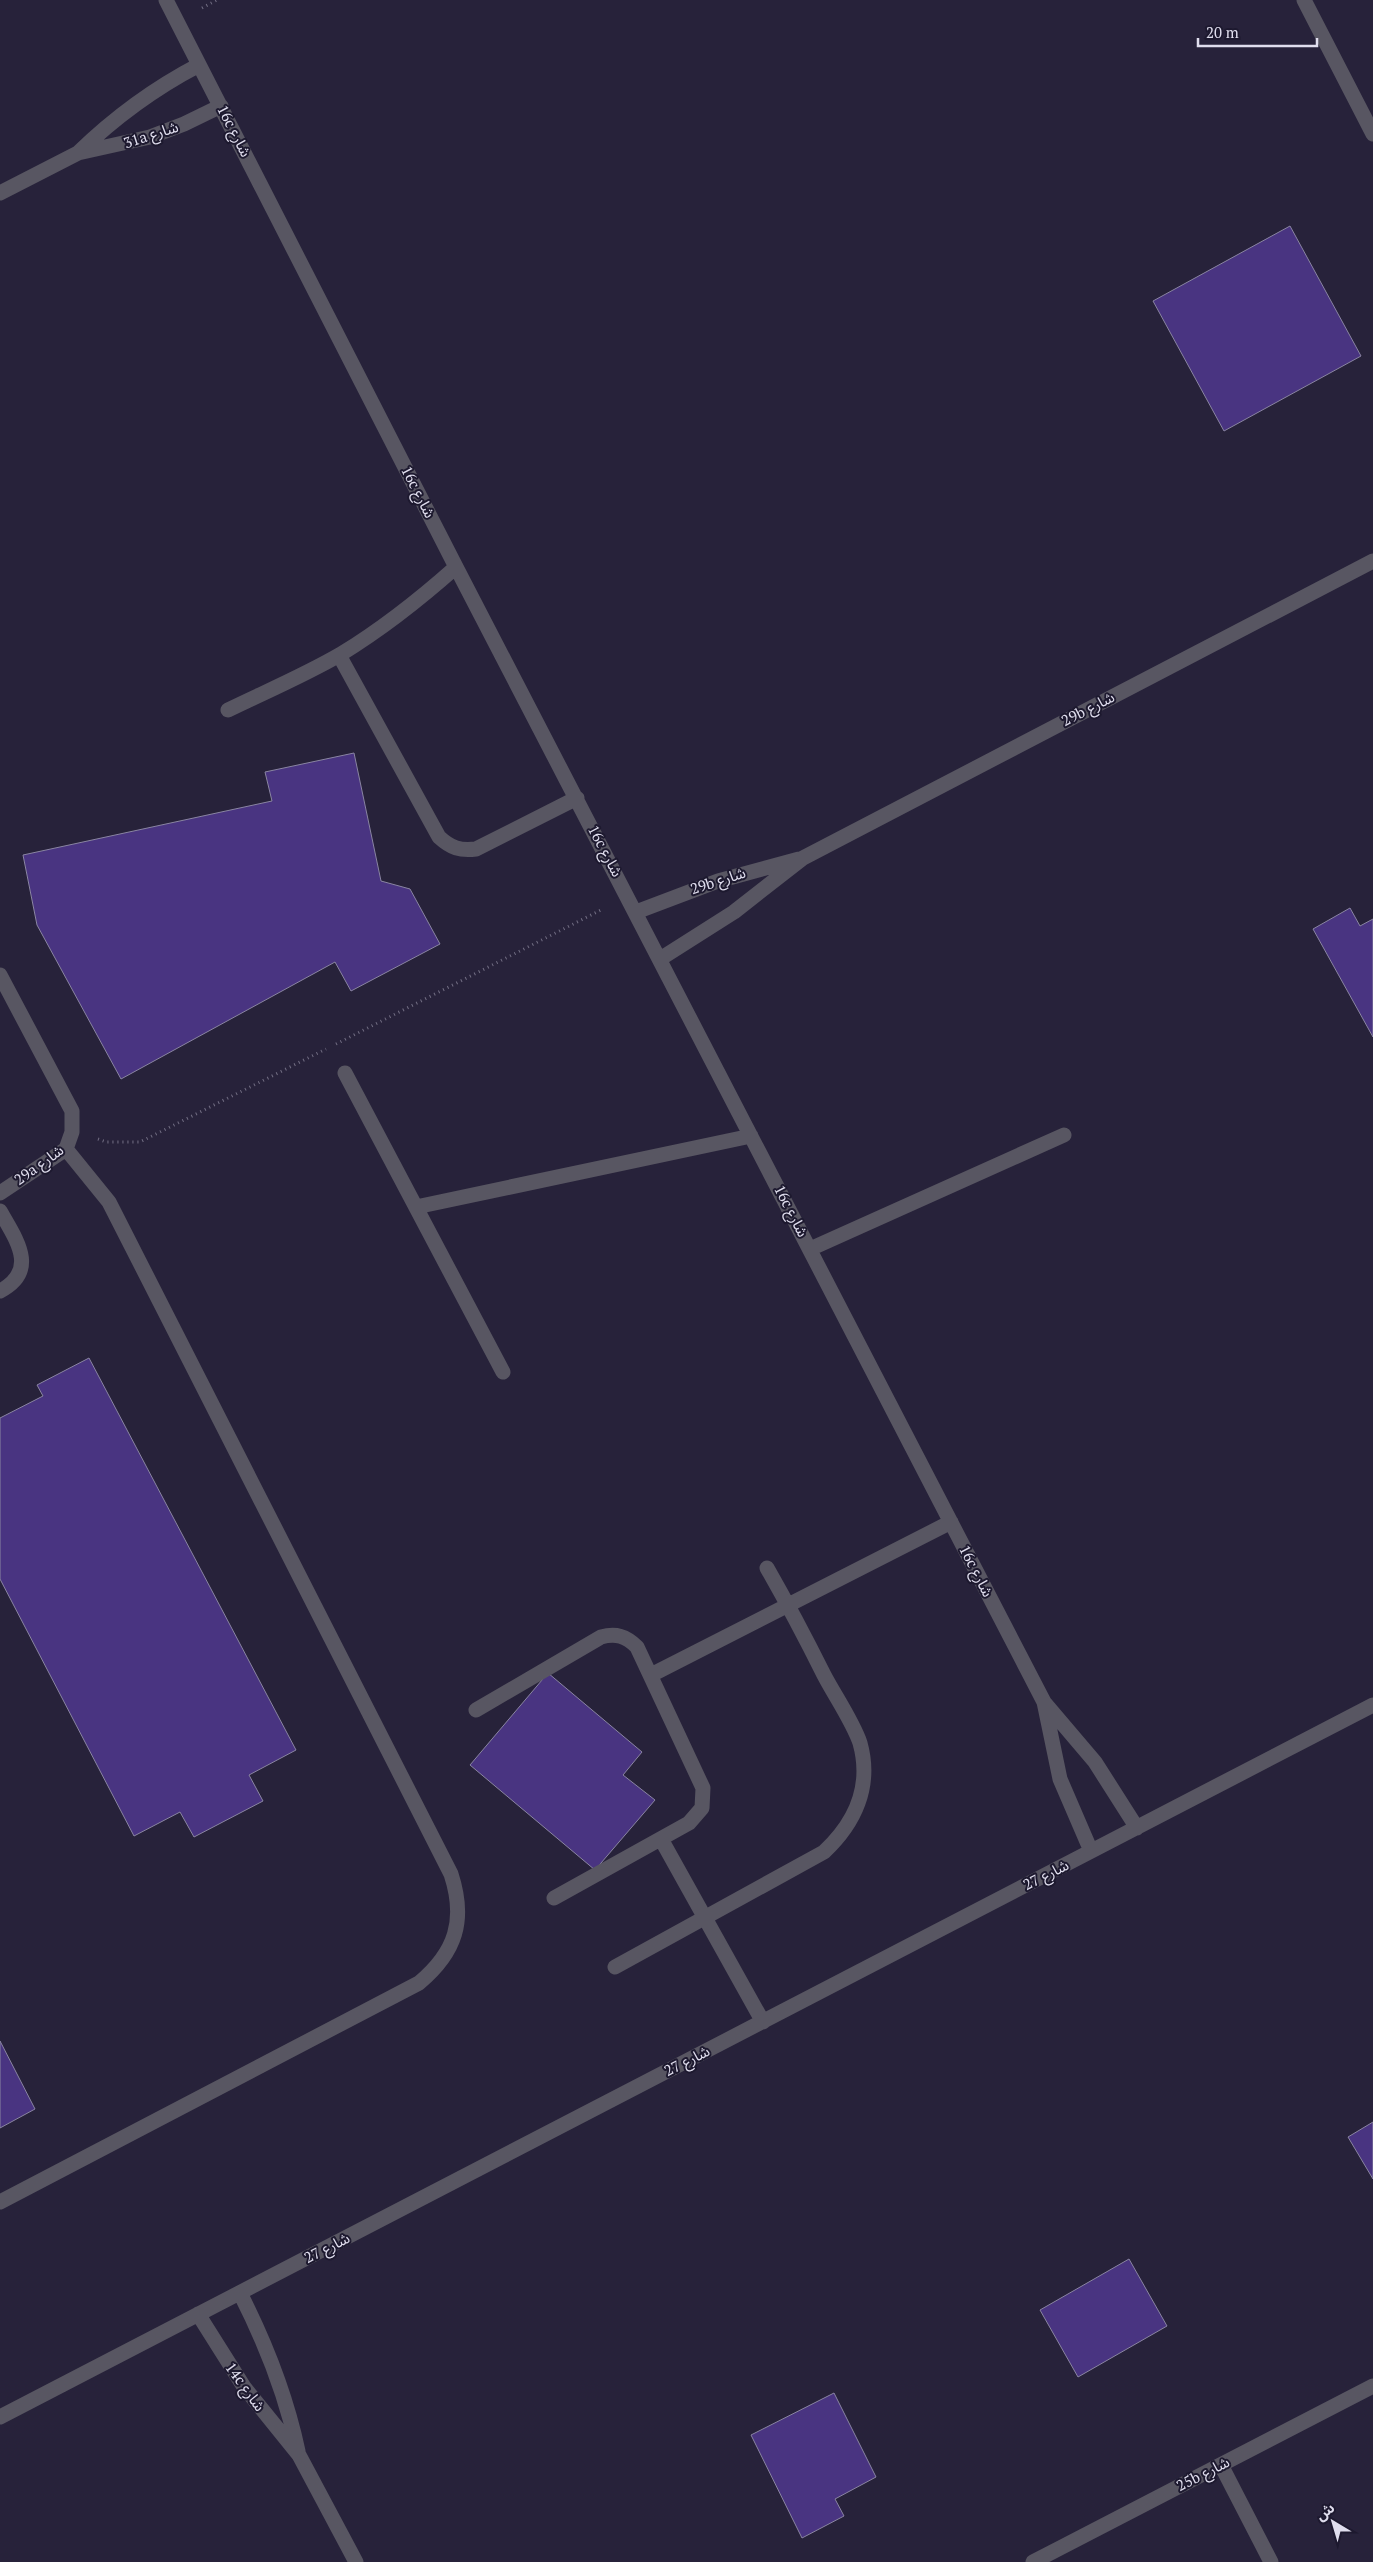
<svg xmlns="http://www.w3.org/2000/svg" width="1373" height="2562" font-family="'PT Serif','Noto Sans Arabic',serif">
<style>
.building{fill:#493481;stroke:#8a85a2}
.lines{fill:none;stroke-linecap:round;stroke-linejoin:round}
.path{stroke:#736f84;stroke-width:3;stroke-dasharray:1 4;stroke-linecap:butt}
.minor{stroke:#585662;stroke-width:15}
.labels{text-anchor:middle;stroke-width:4;stroke-linejoin:round;paint-order:stroke}
.street-label{font-size:15px;fill:#e0deee;stroke:#1d192f}
</style>
<rect width="100%" height="100%" fill="#27223a"/>
<path class="building" d="M1290 226 1361 356 1224 431 1153 301Z
M354 753 381 881 410 889 440 944 351 991 335 962 121 1079 37 925 23 855 272 801 265 772Z
M1350 908 1360 926 1373 919V1037L1313 929Z
M89 1358 296 1750 249 1775 263 1801 194 1837 180 1812 134 1836 0 1579V1418L43 1396 37 1385Z
M548 1673 642 1752 623 1775 655 1800 595 1870 470 1765Z
M0 2041 35 2109 0 2128Z
M1373 2122V2179L1348 2137Z
M1129 2259 1167 2326 1078 2377 1040 2310Z
M834 2393 876 2477 835 2499 844 2516 802 2538 751 2435Z"/>
<g class="lines">
<path class="path" d="M202 8 217 0
M336 1044 601 910
M98 1139 106 1142H140L326 1049"/>
<path class="minor" d="M166 0 456 567 1044 1702 1095 1762 1137 1828
M1304 0 1373 134
M78 153C115 117 153 89 199 65
M0 193 78 153 150 137 184 124 221 106
M339 655 439 837C451 848 460 851 476 849L577 798
M228 710C265 692 305 675 341 654 382 629 420 599 456 567
M636 912 718 881 799 859
M660 959 734 912 803 858 1373 561
M0 975 72 1111V1132L66 1149 0 1193
M345 1073 503 1372
M416 1207 751 1136
M0 1211C15 1238 40 1270 0 1291
M810 1249 1064 1135
M651 1675 951 1522
M1044 1702 1060 1779 1091 1851
M476 1710 601 1637C616 1633 626 1636 637 1647L703 1788 702 1808 689 1823 554 1898
M661 1839 763 2022
M615 1967 824 1852C855 1823 872 1786 860 1743 853 1722 835 1696 824 1675 806 1639 787 1603 767 1568
M0 2202 419 1983C456 1952 466 1920 451 1874L109 1202 66 1149
M240 2293C266 2344 286 2395 298 2451
M198 2314 244 2387 299 2455 356 2562
M0 2417 1373 1705
M1221 2465 1271 2562
M1033 2562 1373 2386"/>
</g>
<g class="labels">
<g class="street-label">
<text transform="translate(234 131) rotate(63)" y="5">16c شارع</text>
<text transform="translate(151 135) rotate(-18)" y="5">31a شارع</text>
<text transform="translate(418 492) rotate(63)" y="5">16c شارع</text>
<text transform="translate(1088 709) rotate(-27)" y="5">29b شارع</text>
<text transform="translate(605 851) rotate(62)" y="5">16c شارع</text>
<text transform="translate(718 881) rotate(-18)" y="5">29b شارع</text>
<text transform="translate(39 1165) rotate(-36)" y="5">29a شارع</text>
<text transform="translate(791 1211) rotate(63)" y="5">16c شارع</text>
<text transform="translate(976 1571) rotate(63)" y="5">16c شارع</text>
<text transform="translate(1046 1875) rotate(-27)" y="5">شارع 27</text>
<text transform="translate(687 2061) rotate(-27)" y="5">شارع 27</text>
<text transform="translate(327 2248) rotate(-27)" y="5">شارع 27</text>
<text transform="translate(245 2387) rotate(54)" y="5">14c شارع</text>
<text transform="translate(1203 2474) rotate(-27)" y="5">25b شارع</text>
</g>
</g>
<g transform="translate(1333 2522) rotate(322)" stroke="#1d192f" stroke-width="4" paint-order="stroke">
<path d="M0-4L9 19L0 12L-9 19Z" fill="#e0deee"/>
<text y="-8" font-size="14" font-weight="bold" text-anchor="middle" fill="#e0deee">ش</text>
</g>
<path d="M1198 38v8h119v-8" fill="none" stroke="#e0deee" stroke-width="2.5"/>
<text x="1206" y="38" font-size="15" fill="#e0deee" stroke="#1d192f" stroke-width="4" paint-order="stroke">20 m</text>
</svg>
